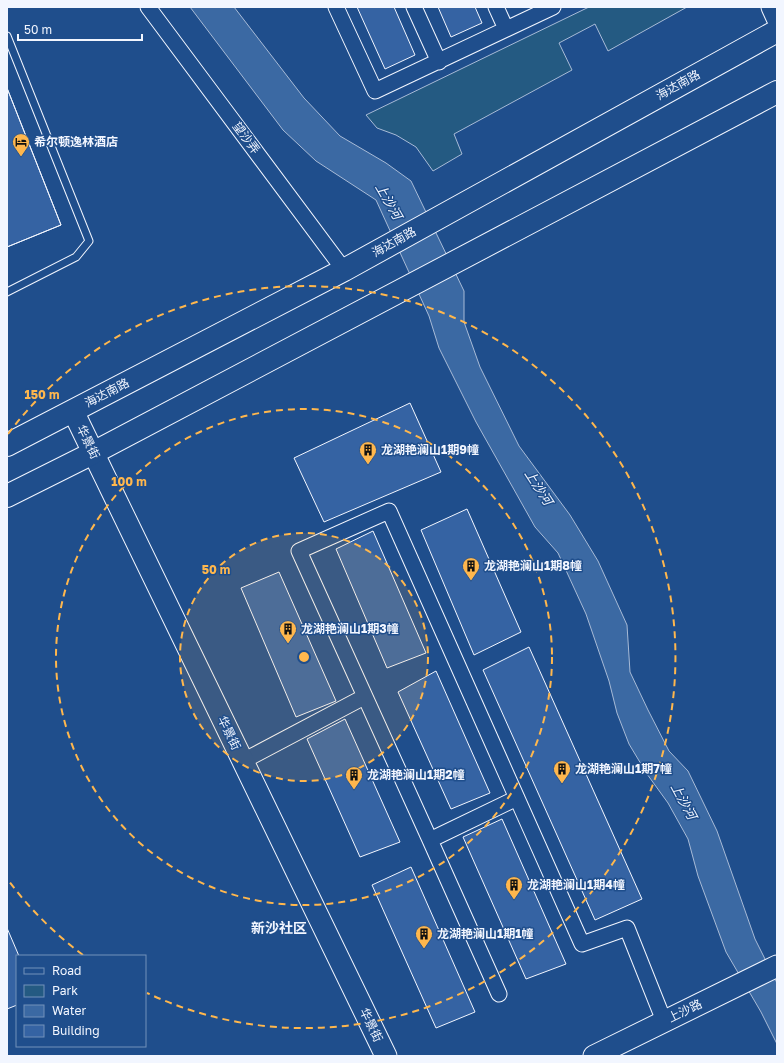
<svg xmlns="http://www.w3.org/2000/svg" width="784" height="1063" font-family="'Golos Text','Noto Sans SC',sans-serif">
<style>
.green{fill:#245a82;stroke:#a8bbd7}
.water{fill:#3b69a3;stroke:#a8bbd7}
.building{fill:#3563a3;stroke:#f2f6ff}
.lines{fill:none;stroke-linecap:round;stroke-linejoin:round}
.lane-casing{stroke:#f2f6ff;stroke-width:9}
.street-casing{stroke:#f2f6ff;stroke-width:17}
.secondary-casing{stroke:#f2f6ff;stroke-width:23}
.primary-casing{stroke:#f2f6ff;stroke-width:24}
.lane{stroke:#1f4e8c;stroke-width:7}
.street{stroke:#1f4e8c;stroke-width:15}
.secondary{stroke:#1f4e8c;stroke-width:21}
.primary{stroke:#1f4e8c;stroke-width:22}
.ring{fill:none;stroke:#ffb74d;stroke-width:2;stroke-dasharray:7 5}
.labels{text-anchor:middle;stroke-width:3;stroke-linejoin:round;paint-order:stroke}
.street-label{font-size:12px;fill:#f2f6ff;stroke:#1f4e8c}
.poi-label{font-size:12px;font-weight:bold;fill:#f2f6ff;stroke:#1f4e8c;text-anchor:start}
.water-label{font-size:13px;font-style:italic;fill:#f2f6ff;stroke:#1f4e8c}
.quarter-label{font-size:14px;font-weight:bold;fill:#f2f6ff;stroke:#1f4e8c}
.centre{fill:#ffb74d;stroke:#1f4e8c;stroke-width:2}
.ring-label{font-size:12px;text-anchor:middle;font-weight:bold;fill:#ffb74d;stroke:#1f4e8c;stroke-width:3;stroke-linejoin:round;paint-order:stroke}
</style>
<rect width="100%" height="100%" fill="#1f4e8c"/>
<path class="green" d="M589 7H687L608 51 595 24 559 43 572 70 454 134 462 154 433 171 416 147 396 135 377 128 366 115Z"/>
<path class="water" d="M190 7H234L304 98 340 136 386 163 411 181 464 291V322L480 367 519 446 570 515 598 561 627 625 630 672 648 710 669 751 688 771 717 831 755 939 777 983V1044L761 1012 726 952 698 876 688 839 668 803 647 774 629 744 617 713 609 681 586 614 558 553 535 527 476 422 439 348 429 316 376 200 316 161 283 130Z"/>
<path class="building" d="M357 7H394L415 55 385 69Z
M438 7H475L482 23 451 37Z
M7 88 61 225 7 247Z
M7 88 61 225 7 247Z
M410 403 441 472 324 522 294 458Z
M467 509 521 632 474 655 421 530Z
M373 531 426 653 387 668 336 549Z
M279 572 336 701 296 717 241 588Z
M529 647 642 899 595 920 483 670Z
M436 671 490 793 451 809 398 692Z
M345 719 400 842 360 857 307 739Z
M502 819 566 964 526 979 463 837Z
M411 867 475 1012 436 1028 372 885Z
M7 928 19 956H17V1005L7 1009Z"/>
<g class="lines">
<g class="lane-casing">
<path id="lane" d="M7 36 89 241 76 257 7 292"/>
</g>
<g class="street-casing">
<path id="street" d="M148 7 344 270
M336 7 375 91 553 7
M414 7 439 62
M496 7 506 29
M243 761 364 697
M430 840 299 551 389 511 582 944 627 928 664 1021
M499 994 430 840 517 798"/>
</g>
<g class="secondary-casing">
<path id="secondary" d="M772 7 777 18
M73 411 386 1056
M594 1056 777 966"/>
</g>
<g class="primary-casing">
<path id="primary" d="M7 445 344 270 777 31
M7 496 93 453 777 92"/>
</g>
<use href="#lane" class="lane"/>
<use href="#street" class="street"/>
<use href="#secondary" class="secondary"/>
<use href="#primary" class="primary"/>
</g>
<circle cx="304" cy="657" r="124" fill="#ffb74d" fill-opacity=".12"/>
<g class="ring">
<circle cx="304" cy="657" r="124"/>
<circle cx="304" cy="657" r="248"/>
<path d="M83 955A371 371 0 0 1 8 880M8 434A371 371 0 1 1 147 993"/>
</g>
<defs>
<g id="hotel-pin" transform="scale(0.9)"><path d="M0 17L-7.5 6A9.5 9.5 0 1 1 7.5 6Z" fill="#ffb74d" stroke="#1f4e8c"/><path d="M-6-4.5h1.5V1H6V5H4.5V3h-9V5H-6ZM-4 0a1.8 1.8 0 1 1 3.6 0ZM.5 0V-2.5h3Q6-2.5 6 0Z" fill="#111"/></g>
<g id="building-pin" transform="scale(0.9)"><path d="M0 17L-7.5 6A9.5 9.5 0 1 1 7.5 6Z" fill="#ffb74d" stroke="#1f4e8c"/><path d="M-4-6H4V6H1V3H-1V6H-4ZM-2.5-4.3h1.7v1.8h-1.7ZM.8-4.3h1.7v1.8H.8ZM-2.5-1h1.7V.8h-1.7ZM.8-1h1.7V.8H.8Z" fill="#111"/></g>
</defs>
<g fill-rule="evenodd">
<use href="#hotel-pin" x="21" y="142"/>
<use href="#building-pin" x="368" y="450"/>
<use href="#building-pin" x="471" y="566"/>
<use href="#building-pin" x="288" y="629"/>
<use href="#building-pin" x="562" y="769"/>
<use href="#building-pin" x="354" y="775"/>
<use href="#building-pin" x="514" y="885"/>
<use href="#building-pin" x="424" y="934"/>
</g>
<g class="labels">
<g class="street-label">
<text transform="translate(678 85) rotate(-29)" y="4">海达南路</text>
<text transform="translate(246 138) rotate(53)" y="4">望沙弄</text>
<text transform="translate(394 242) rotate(-29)" y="4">海达南路</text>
<text transform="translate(107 393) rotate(-27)" y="4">海达南路</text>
<text transform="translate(88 442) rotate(64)" y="4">华景街</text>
<text transform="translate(229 733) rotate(64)" y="4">华景街</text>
<text transform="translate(685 1011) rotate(-26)" y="4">上沙路</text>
<text transform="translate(371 1025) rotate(64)" y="4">华景街</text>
</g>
<g class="poi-label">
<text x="34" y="146">希尔顿逸林酒店</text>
<text x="381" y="454">龙湖艳澜山1期9幢</text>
<text x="484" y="570">龙湖艳澜山1期8幢</text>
<text x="301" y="633">龙湖艳澜山1期3幢</text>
<text x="575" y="773">龙湖艳澜山1期7幢</text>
<text x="367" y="779">龙湖艳澜山1期2幢</text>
<text x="527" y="889">龙湖艳澜山1期4幢</text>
<text x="437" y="938">龙湖艳澜山1期1幢</text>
</g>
<g class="water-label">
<text transform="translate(389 201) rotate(60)" y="5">上沙河</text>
<text transform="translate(539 487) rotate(57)" y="5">上沙河</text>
<text transform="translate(684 801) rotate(62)" y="5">上沙河</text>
</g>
<g class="quarter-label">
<text x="279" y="933">新沙社区</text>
</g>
</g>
<circle cx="304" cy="657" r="6" class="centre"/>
<g class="ring-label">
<text x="42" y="399">150 m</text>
<text x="129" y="486">100 m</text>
<text x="216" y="574">50 m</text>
</g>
<rect width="784" height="1063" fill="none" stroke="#f2f6ff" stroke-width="16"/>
<rect x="16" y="955" width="130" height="92" fill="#1f4e8c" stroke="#7391ba"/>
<rect x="24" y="968" width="20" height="6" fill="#1f4e8c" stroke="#7391ba"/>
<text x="52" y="975" font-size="12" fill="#f2f6ff">Road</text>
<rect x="24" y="985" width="20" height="12" fill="#245a82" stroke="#7391ba"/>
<text x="52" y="995" font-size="12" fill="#f2f6ff">Park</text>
<rect x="24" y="1005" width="20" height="12" fill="#3b69a3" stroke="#7391ba"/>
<text x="52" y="1015" font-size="12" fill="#f2f6ff">Water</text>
<rect x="24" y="1025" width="20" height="12" fill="#3563a3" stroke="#7391ba"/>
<text x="52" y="1035" font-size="12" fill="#f2f6ff">Building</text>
<path d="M18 34v6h124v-6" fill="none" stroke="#f2f6ff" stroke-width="2"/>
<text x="24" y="34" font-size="12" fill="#f2f6ff" stroke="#1f4e8c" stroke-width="3" paint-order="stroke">50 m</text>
</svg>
